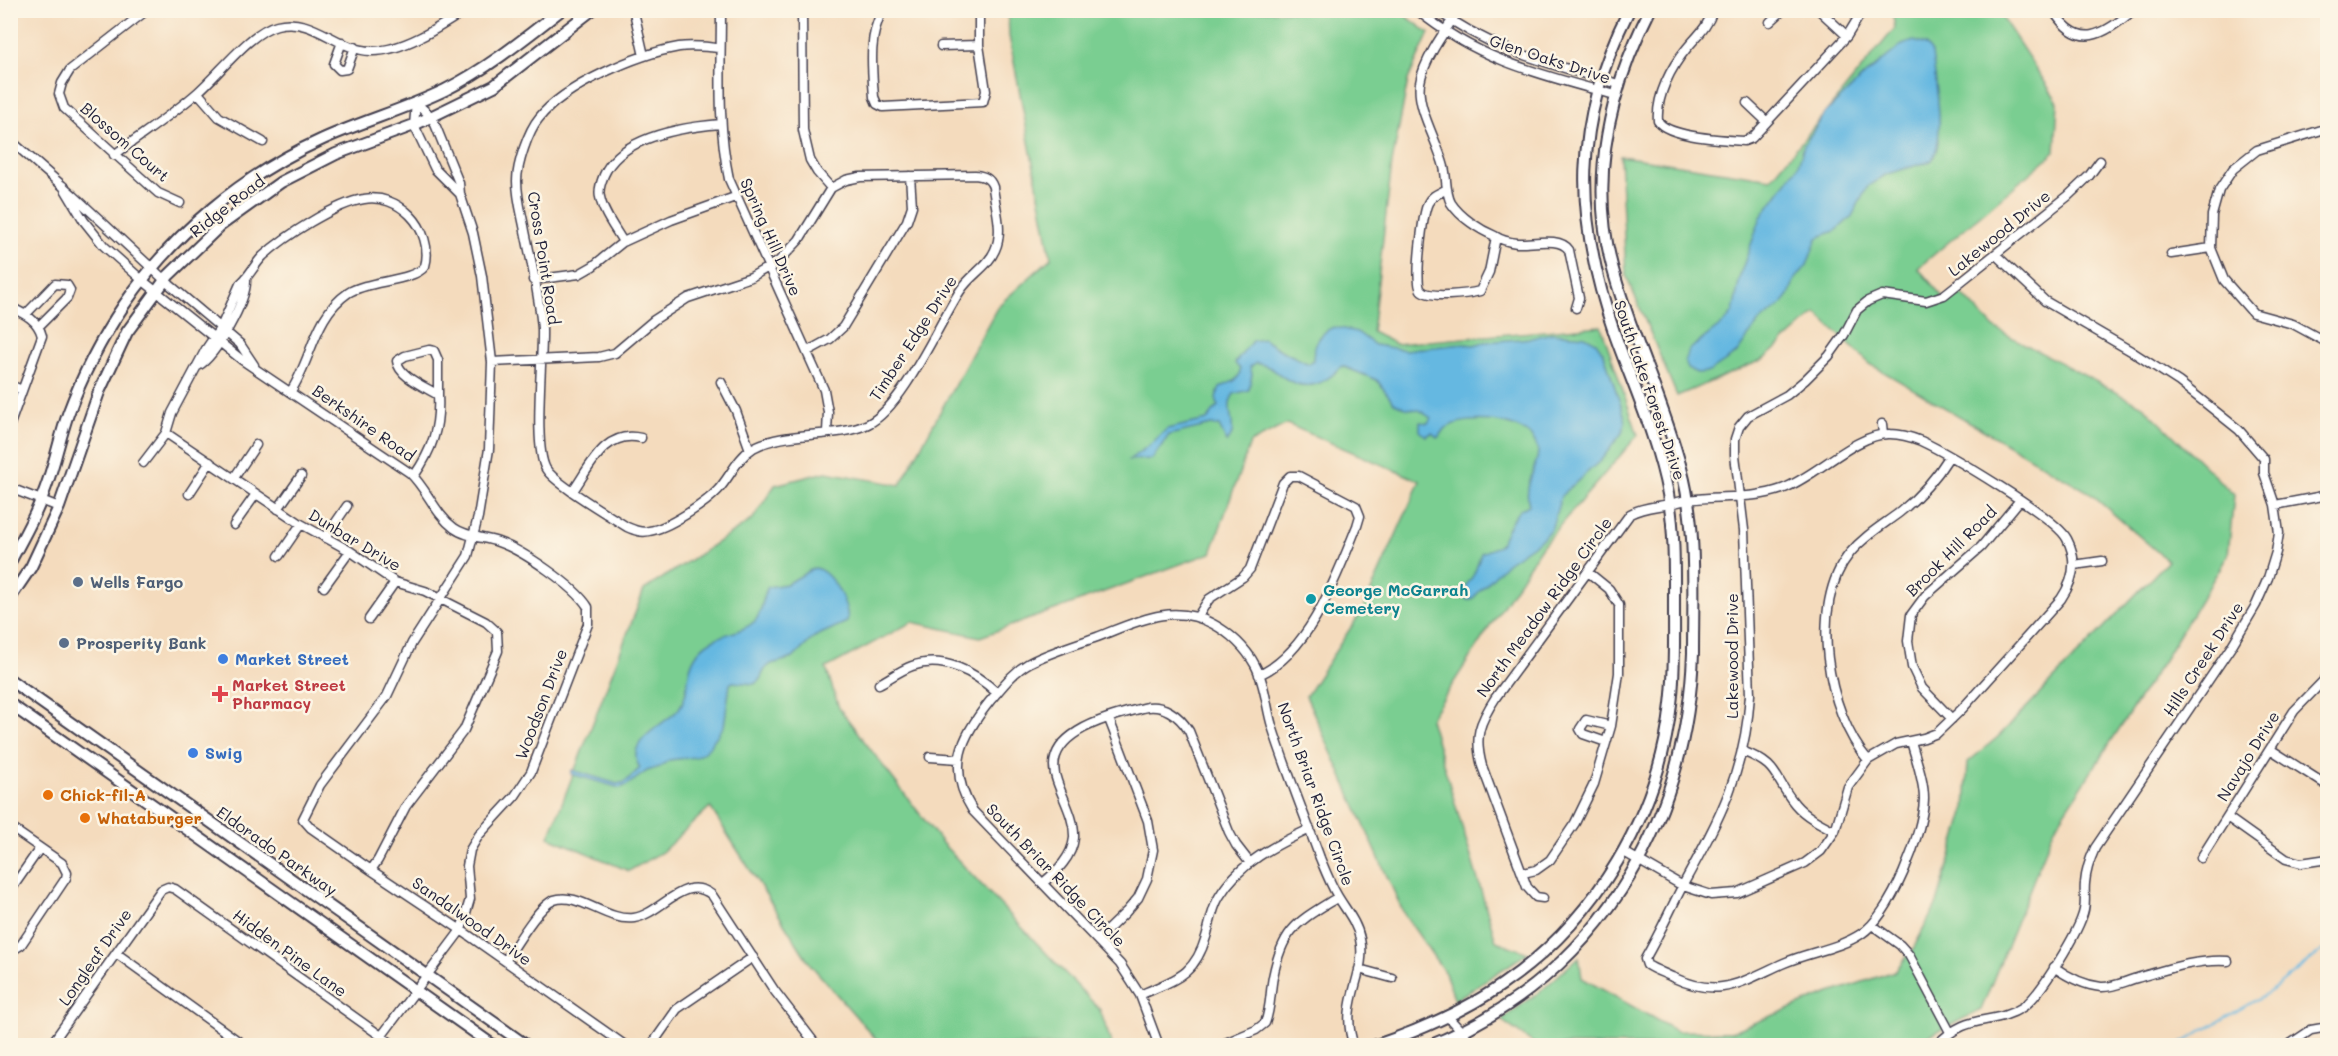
<svg xmlns="http://www.w3.org/2000/svg" width="2338" height="1056" font-family="Mali,sans-serif">
<style>
.green{fill:#7ace91;stroke:#4e7866;stroke-width:1.5}
.water{fill:#65b8e1;stroke:#446d8e;stroke-width:1.5}
.lines{fill:none;stroke-linecap:round;stroke-linejoin:round}
.stream{stroke:#65b8e1;stroke-width:2}
.minor-casing{stroke:#423e4e;stroke-width:11}
.major-casing{stroke:#423e4e;stroke-width:14}
.minor{stroke:#fff;stroke-width:8}
.major{stroke:#fff;stroke-width:10}
.service-dot{fill:#5c6f8a;stroke:#fcf5e5;stroke-width:2}
.culture-dot{fill:#0f9aa8;stroke:#fcf5e5;stroke-width:2}
.shop-dot{fill:#3f7fe0;stroke:#fcf5e5;stroke-width:2}
.health-dot{fill:#e0444e;stroke:#fcf5e5;stroke-width:2}
.food-dot{fill:#e8710a;stroke:#fcf5e5;stroke-width:2}
.labels{text-anchor:middle;stroke-width:5;stroke-linejoin:round;paint-order:stroke}
.street-label{font-size:16px;fill:#22223b;stroke:#fcf5e5}
.service-label{font-size:16px;font-weight:bold;fill:#4e5e75;stroke:#fcf5e5;text-anchor:start}
.culture-label{font-size:16px;font-weight:bold;fill:#0d838f;stroke:#fcf5e5;text-anchor:start}
.shop-label{font-size:16px;font-weight:bold;fill:#366cbe;stroke:#fcf5e5;text-anchor:start}
.health-label{font-size:16px;font-weight:bold;fill:#be3a42;stroke:#fcf5e5;text-anchor:start}
.food-label{font-size:16px;font-weight:bold;fill:#c56008;stroke:#fcf5e5;text-anchor:start}
</style>
<rect width="100%" height="100%" fill="#fcf5e5"/>
<filter id="ink" filterUnits="userSpaceOnUse"><feTurbulence type="fractalNoise" baseFrequency=".0167" numOctaves="2"/><feDisplacementMap in="SourceGraphic" scale="12" xChannelSelector="R" yChannelSelector="G"/><feConvolveMatrix kernelMatrix="1 2 1 2 8 2 1 2 1" color-interpolation-filters="sRGB"/></filter>
<filter id="wash" filterUnits="userSpaceOnUse"><feTurbulence type="fractalNoise" baseFrequency=".008" numOctaves="4" result="noise"/><feDisplacementMap in="SourceGraphic" scale="24" xChannelSelector="R" yChannelSelector="G"/><feGaussianBlur stdDeviation="1.35" result="paint"/><feColorMatrix in="noise" values="0 0 0 0 0 0 0 0 0 0 0 0 0 0 0 0 0 1.4 0 .05"/><feComposite in="paint" operator="in"/></filter>
<g filter="url(#wash)">
<rect width="100%" height="100%" fill="#f4dbbd"/>
<path class="green" d="M1008 11H1399L1429 33 1408 80 1392 163 1372 332 1396 344 1601 326 1638 435 1542 546 1430 719 1496 941 1528 953 1455 1000 1445 973 1404 914 1306 696 1363 609 1420 481 1287 424 1250 443 1211 553 980 637 912 622 826 668 839 708 942 843 1100 1010 1112 1045H881L810 964 710 807 662 852 629 871 549 837 644 590 752 520 775 485 826 472 900 485 998 306 1051 258 1009 36Z
M1892 11H1998L2058 102 2055 152 1918 268 1948 303 1961 293 1994 328 2143 406 2234 495 2228 555 2164 660 2054 829 1981 1010 1908 1046 1536 1045 1501 1020 1542 990 1579 957 1582 978 1676 1031 1731 1032 1827 994 1895 971 1913 949 1937 903 1965 809 1968 762 1999 736 2168 561 2087 491 1870 364 1816 313 1764 359 1677 396 1626 275 1620 156 1771 179 1895 28Z"/>
<path class="water" d="M1914 41 1926 45 1932 53C1935 79 1947 140 1931 161L1887 174 1868 186 1852 216 1837 230 1817 238 1807 265 1794 281 1789 295 1782 304 1758 323 1736 354 1709 372 1697 373 1688 369 1685 360 1689 350 1726 321 1733 312 1741 272 1761 217 1798 166 1804 145 1826 112 1865 75 1902 45Z
M1334 327 1357 332 1375 345 1405 350 1463 344 1474 345 1485 342 1532 338 1551 333 1585 336 1596 342 1604 354 1624 415 1625 423 1622 433 1601 460 1561 496 1552 527 1543 538 1507 563 1472 599 1468 600 1465 598C1464 583 1468 585 1474 574 1477 567 1479 560 1481 553L1499 546 1513 518 1520 510 1529 505C1522 482 1542 462 1537 447 1530 419 1467 414 1446 428 1442 430 1440 435 1438 438L1432 433 1426 436 1420 431V422L1428 423 1431 418 1419 410 1406 408 1394 403 1377 380 1342 366C1328 381 1311 392 1290 381 1275 374 1276 367 1256 363L1250 367 1252 374 1249 390 1234 394C1222 409 1241 428 1227 442L1219 426 1211 425 1169 435 1152 459 1129 460 1152 443 1167 429 1207 420 1218 406 1216 397 1220 388C1228 382 1241 382 1240 369L1235 363 1252 341 1263 339 1284 352 1309 364 1313 360C1313 345 1320 332 1334 327Z
M814 568C831 569 851 607 847 622L814 637 793 658 771 664 765 669 759 681 754 684 733 682 730 684 724 726 706 751 695 757 669 760 660 767 647 771 627 785 620 788 571 774 572 770 617 784 625 782 640 768C623 741 663 726 678 710 692 692 683 670 699 651 714 632 739 636 755 621 763 612 762 597 768 587L787 584Z"/>
<g class="lines">
<path class="stream" d="M2177 1046 2271 991 2328 946"/>
</g>
</g>
<g filter="url(#ink)">
<g class="lines">
<g class="minor-casing">
<path id="minor" d="M147 10 70 70 62 83 59 94 64 108 158 193 180 203
M721 10C721 67 717 123 729 179L824 390 828 412 827 432
M802 10 803 130 810 160 817 172 831 188
M883 10C868 35 872 69 874 97L877 104 883 107 983 102 986 91 979 45V10
M1417 10C1477 60 1542 75 1615 95
M1437 10C1493 52 1554 64 1618 84
M1459 10C1446 29 1423 61 1420 83 1416 108 1438 142 1444 167 1447 178 1445 192 1451 203 1460 217 1480 230 1495 236 1501 240 1509 242 1517 243 1532 244 1560 236 1569 250L1579 298 1576 308
M1713 10C1708 27 1697 36 1687 48 1671 67 1656 96 1658 121 1668 137 1725 140 1744 141L1752 138 1847 36 1858 18 1860 10
M1819 10 1847 36
M2053 10C2079 52 2103 35 2134 10
M634 12 644 56
M1770 22 1783 10
M342 42 334 64 340 70 347 69 355 47
M941 46 979 45
M198 93 219 117 263 142
M416 103 414 125 435 169 460 194 473 233 482 276 492 362 489 449 478 517 468 556 412 643 387 696 320 785 303 819 311 828 371 870 461 930 626 1046
M416 103 432 117 459 183 460 194
M1747 103 1766 121
M2328 128 2257 150 2233 169 2219 190 2212 215 2211 248 2224 280 2253 313 2293 324 2328 343
M10 140 73 195 170 285 240 344 254 365
M114 155C142 134 172 115 198 92 219 74 251 31 277 25 313 16 337 50 371 51 402 52 440 27 466 10
M63 186 84 221 104 246 142 280 242 360 410 473C427 489 435 514 454 528 466 537 484 537 498 542 522 550 575 586 588 607V624L531 772 515 796 479 835 470 850 467 866 470 899 461 930 374 1046
M1447 189C1440 193 1432 195 1428 203 1423 213 1414 282 1421 290 1429 299 1468 294 1480 291L1489 272 1496 237
M10 211 13 217 10 223
M623 242C615 228 603 213 600 197 598 190 601 182 604 175 621 136 684 127 721 124
M2171 254 2211 248
M533 280 579 274 593 266 623 242 671 220 735 197
M10 307C25 314 38 320 42 336L10 424
M26 314 55 284 67 285 70 290 67 298 39 326
M429 350 434 351 438 360V395C426 387 399 377 397 361L405 356Z
M808 351 830 339 843 327 907 221 912 206 910 176
M492 362 599 357 615 353 654 320 688 298 751 277 779 261 799 240 831 188 846 180 860 177 975 175C984 176 990 178 993 187 995 207 1004 231 995 250 988 267 970 275 960 291 938 325 903 407 868 424 837 439 785 430 753 448 737 458 730 477 718 490 706 503 667 529 649 531 641 533 634 530 627 527 609 515 555 484 546 469 533 447 543 360 542 329 540 300 531 260 525 231 522 215 517 198 517 181 517 165 528 131 539 118 565 85 638 54 679 47 692 45 706 47 719 48
M198 366C216 356 247 300 246 280
M721 382 736 411 750 450
M10 385 22 390
M291 391C312 359 314 316 348 293 368 280 413 282 425 266 430 249 423 228 410 215 398 203 381 196 364 199 336 203 284 237 263 256 254 265 249 277 240 284L221 327 206 349 172 413 166 433 301 524 350 551 395 582 425 591 486 622 497 632 498 651 464 730 406 806 378 860 371 870
M1882 424 1883 434
M143 463 166 433
M414 476C432 450 440 428 438 395
M234 478 256 445
M10 488 59 507
M573 491C590 467 605 429 641 438
M189 494 210 462
M2275 505 2328 495
M278 509 301 476
M234 525 256 494
M325 538 347 506
M279 556 301 524
M2074 565 2102 561
M324 587 350 551
M1198 616 1209 599 1243 577 1250 569 1283 483 1290 476H1299L1356 506 1360 516 1357 526C1337 575 1310 652 1259 675
M369 619 395 582
M879 684C890 678 901 670 912 666 943 655 975 672 997 693
M1952 719 1922 688 1912 667 1908 641 1911 615 1925 596 1981 547 2020 500
M1911 741C1916 760 1924 780 1924 799 1923 834 1891 915 1861 934 1838 949 1809 952 1784 963 1739 983 1720 999 1672 977 1664 973 1655 970 1647 965L1645 959C1659 935 1670 910 1683 885 1719 819 1745 773 1750 695L1744 530 1735 455V439L1739 427 1748 416 1787 395 1805 380 1829 356 1844 335 1857 310 1868 301 1882 295 1926 301 1944 295 2068 196 2089 176 2100 161
M1606 742 1583 734 1580 729 1586 720 1611 726
M2270 749 2328 786
M1742 751C1781 766 1772 776 1795 804 1805 816 1821 824 1835 831
M930 757 959 759
M1868 760C1827 713 1808 604 1850 553 1864 536 1883 525 1900 512 1919 497 1936 478 1949 457
M2227 817 2286 859 2301 863 2328 859
M10 827 62 863 67 873 66 878 21 945 16 948 10 946
M2201 858 2294 711 2328 676
M1523 873 1536 870 1550 860 1575 823 1594 784 1611 726 1619 673V605L1609 589 1588 572
M1043 883C1057 871 1072 857 1074 838 1075 818 1063 799 1057 781 1039 733 1109 717 1143 708 1163 703 1179 715 1189 731L1229 832 1236 845 1250 863
M10 891 40 848
M1543 898 1536 897 1527 887 1482 766C1474 736 1479 723 1496 697L1630 514C1643 507 1655 507 1669 504 1675 503 1681 501 1687 500 1719 495 1751 500 1782 489 1816 477 1856 433 1890 434 1901 434 1911 437 1921 441 1947 453 2056 517 2067 539 2078 560 2074 580 2061 599L1962 709 1937 733 1924 738 1896 744 1868 760 1848 787 1835 831 1821 851 1805 863 1737 893 1711 895 1683 886 1624 852
M1872 925 1900 945 1909 955 1950 1032
M1098 939 1126 912 1138 898 1147 879 1153 850 1148 821 1109 719
M116 953 245 1046
M505 961C515 947 538 906 554 900 578 891 607 922 634 918 661 914 684 873 712 895L774 990 817 1046
M2054 967C2068 977 2083 985 2101 987 2112 988 2126 981 2137 978 2168 969 2196 959 2228 961
M1359 969 1392 978
M1140 995C1175 979 1194 977 1206 937 1210 924 1212 909 1219 897 1239 863 1275 845 1310 829
M1447 1016 1475 1046
M50 1046 161 890 168 887 175 889 395 1046
M651 1046 677 1009 753 957
M1159 1046 1140 995 1120 964 973 811C946 768 961 737 990 701 1002 687 1013 672 1029 663 1050 652 1074 645 1097 637 1136 622 1173 602 1213 624 1230 633 1246 648 1255 665 1265 683 1266 706 1272 726 1286 770 1304 814 1320 858 1325 870 1330 883 1337 895 1345 909 1357 922 1360 939 1368 975 1338 1002 1354 1046
M1218 1046 1256 1030 1265 1023C1271 1008 1270 992 1273 977 1283 927 1298 922 1338 897
M1936 1046C1968 1011 1992 1027 2023 1007 2040 996 2080 930 2084 910 2086 901 2084 892 2085 883 2086 870 2090 859 2095 848L2231 647 2256 605 2268 578 2276 552 2279 533 2275 505 2264 473V459L2239 430 2179 382 2131 351 2045 301 1996 255
M2287 1046 2311 1030 2328 1027"/>
</g>
<g class="major-casing">
<path id="major" d="M10 562C22 539 36 516 44 492 54 467 59 440 68 414 82 376 101 339 124 305 173 233 243 175 323 139 363 121 406 109 445 90 487 69 524 39 561 10
M10 598 31 567 59 507 99 392 127 332 168 276 221 225 281 182 336 154 414 125 494 86 592 10
M10 680 527 1046
M10 704 494 1046
M1374 1046C1418 1031 1465 1011 1503 984 1595 921 1659 815 1671 704 1675 672 1674 640 1674 608 1674 571 1675 532 1668 494 1658 440 1634 388 1615 335 1574 217 1572 124 1629 10
M1429 1046C1595 979 1687 828 1693 653 1693 594 1697 525 1681 468 1663 399 1630 334 1612 266 1589 178 1610 89 1650 10"/>
</g>
<use href="#minor" class="minor"/>
<use href="#major" class="major"/>
</g>
</g>
<g class="service-dot">
<circle cx="78" cy="582" r="6"/>
<circle cx="64" cy="643" r="6"/>
</g>
<circle class="culture-dot" cx="1311" cy="599" r="6"/>
<g class="shop-dot">
<circle cx="223" cy="659" r="6"/>
<circle cx="193" cy="753" r="6"/>
</g>
<path class="health-dot" d="M217 685h6v6h6v6h-6v6h-6v-6h-6v-6h6z"/>
<g class="food-dot">
<circle cx="48" cy="795" r="6"/>
<circle cx="85" cy="818" r="6"/>
</g>
<g class="labels">
<g class="street-label">
<text transform="translate(1550 59) rotate(18)" y="6">Glen Oaks Drive</text>
<text transform="translate(125 142) rotate(41)" y="6">Blossom Court</text>
<text transform="translate(227 206) rotate(-38)" y="6">Ridge Road</text>
<text transform="translate(1999 233) rotate(-39)" y="6">Lakewood Drive</text>
<text transform="translate(771 237) rotate(66)" y="6">Spring Hill Drive</text>
<text transform="translate(544 258) rotate(81)" y="6">Cross Point Road</text>
<text transform="translate(913 338) rotate(-57)" y="6">Timber Edge Drive</text>
<text transform="translate(1650 390) rotate(71)" y="6">South Lake Forest Drive</text>
<text transform="translate(364 423) rotate(35)" y="6">Berkshire Road</text>
<text transform="translate(355 540) rotate(31)" y="6">Dunbar Drive</text>
<text transform="translate(1951 551) rotate(-45)" y="6">Brook Hill Road</text>
<text transform="translate(1544 607) rotate(-54)" y="6">North Meadow Ridge Circle</text>
<text transform="translate(1732 656) rotate(-90)" y="6">Lakewood Drive</text>
<text transform="translate(2203 659) rotate(-57)" y="6">Hills Creek Drive</text>
<text transform="translate(541 704) rotate(-69)" y="6">Woodson Drive</text>
<text transform="translate(2248 756) rotate(-58)" y="6">Navajo Drive</text>
<text transform="translate(1316 794) rotate(70)" y="6">North Briar Ridge Circle</text>
<text transform="translate(277 851) rotate(35)" y="6">Eldorado Parkway</text>
<text transform="translate(1056 875) rotate(46)" y="6">South Briar Ridge Circle</text>
<text transform="translate(472 921) rotate(35)" y="6">Sandalwood Drive</text>
<text transform="translate(290 953) rotate(36)" y="6">Hidden Pine Lane</text>
<text transform="translate(95 957) rotate(-55)" y="6">Longleaf Drive</text>
</g>
<g class="service-label">
<text x="90" y="588">Wells Fargo</text>
<text x="76" y="649">Prosperity Bank</text>
</g>
<g class="culture-label">
<text x="1323" y="596">George McGarrah<tspan x="1323" dy="18">Cemetery</tspan></text>
</g>
<g class="shop-label">
<text x="235" y="665">Market Street</text>
<text x="205" y="759">Swig</text>
</g>
<g class="health-label">
<text x="232" y="691">Market Street<tspan x="232" dy="18">Pharmacy</tspan></text>
</g>
<g class="food-label">
<text x="60" y="801">Chick-fil-A</text>
<text x="97" y="824">Whataburger</text>
</g>
</g>
<rect width="2338" height="1056" fill="none" stroke="#fcf5e5" stroke-width="36"/>
</svg>
